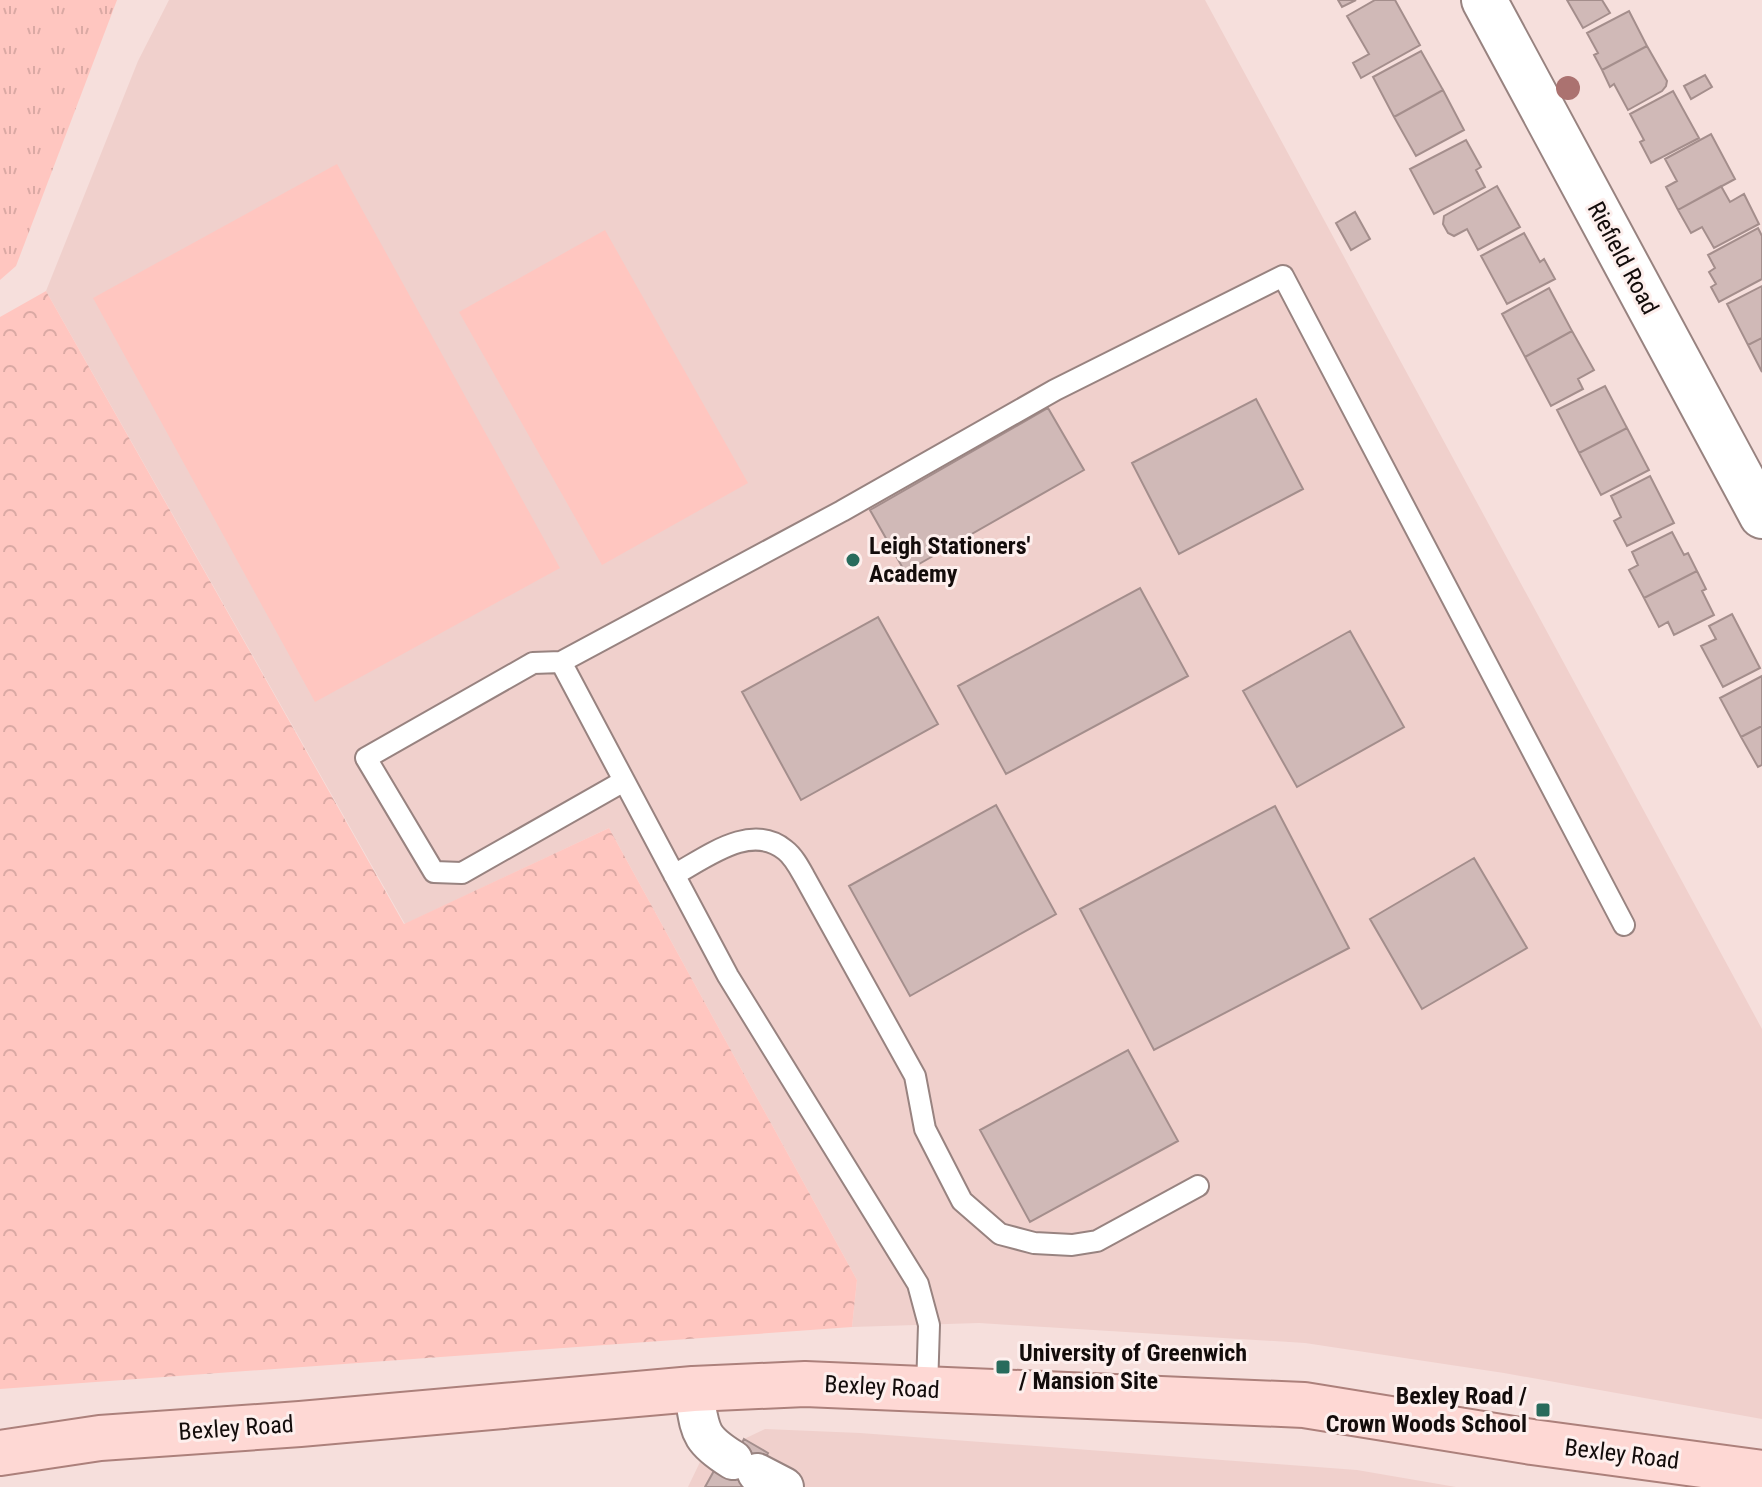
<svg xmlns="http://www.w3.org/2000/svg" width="1762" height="1487" font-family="'Roboto Condensed',sans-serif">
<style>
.built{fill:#f0d0cc}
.grass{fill:url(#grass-tufts)}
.forest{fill:url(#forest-crowns)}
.pitch{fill:#ffc6c0}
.building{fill:#d0b9b7;stroke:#a48e8c;stroke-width:2}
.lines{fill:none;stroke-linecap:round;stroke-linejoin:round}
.service-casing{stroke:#988380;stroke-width:24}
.minor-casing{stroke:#988380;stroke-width:42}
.tertiary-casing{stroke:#988380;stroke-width:48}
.primary-casing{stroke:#ac807b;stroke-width:48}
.service{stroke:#fff;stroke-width:20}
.minor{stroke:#fff;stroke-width:38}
.tertiary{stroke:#fff;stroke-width:44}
.primary{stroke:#fed8d4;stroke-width:44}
.tree{fill:#ab7270}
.poi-dot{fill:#286b5c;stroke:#fdefed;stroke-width:3}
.labels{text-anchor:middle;stroke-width:6;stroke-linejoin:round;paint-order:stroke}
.street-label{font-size:24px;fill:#130c0b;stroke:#fdefed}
.poi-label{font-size:24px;font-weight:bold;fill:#130c0b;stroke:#fdefed;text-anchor:start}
</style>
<defs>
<pattern id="grass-tufts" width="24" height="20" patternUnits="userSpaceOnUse" patternTransform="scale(2)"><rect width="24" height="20" fill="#ffc6c0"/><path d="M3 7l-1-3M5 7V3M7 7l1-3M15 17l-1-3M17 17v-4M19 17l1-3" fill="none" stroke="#daa9a4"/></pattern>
<pattern id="forest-crowns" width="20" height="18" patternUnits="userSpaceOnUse" patternTransform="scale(2)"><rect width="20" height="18" fill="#ffc6c0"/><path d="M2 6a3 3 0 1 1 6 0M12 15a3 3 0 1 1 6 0" fill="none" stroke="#daa9a4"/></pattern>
</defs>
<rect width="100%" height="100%" fill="#f6dfdc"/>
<path class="built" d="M169 0H1205L1762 1029V1419L1504 1373 1305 1343 979 1323 852 1327 857 1280 609 828 405 924 46 291 138 61Z
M765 1429 860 1433 1357 1470 1456 1487H688L700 1462 725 1474 744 1439Z"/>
<path class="grass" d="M0 0H117L16 266 0 280Z"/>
<path class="forest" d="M46 291 404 924 609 828 857 1280 852 1327 0 1389V317Z"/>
<path class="pitch" d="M337 164 560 568 315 702 93 298Z
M605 230 748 483 602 565 459 312Z"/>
<path class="building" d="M1338 0H1356L1342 7Z
M1375 0H1395L1420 45 1361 78 1353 63 1369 54 1347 16Z
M1567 0H1602L1610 13 1583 28Z
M1629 11 1647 46 1602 70 1594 55 1598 53 1587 33Z
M1647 46 1667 81 1666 86 1662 91 1628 110 1614 84 1610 87 1602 70Z
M1421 51 1443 90 1394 117 1373 77Z
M1705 75 1712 87 1691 99 1684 86Z
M1443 90 1464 130 1416 156 1394 117Z
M1673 91 1699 138 1651 163 1640 142 1644 140 1630 114Z
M1711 134 1735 179 1678 210 1666 187 1677 181 1665 159Z
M1466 140 1481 167 1476 170 1485 187 1434 214 1410 169Z
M1497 186 1520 227 1478 250 1467 229 1454 236 1448 233 1443 224 1444 216Z
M1721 186 1730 202 1744 194 1759 224 1714 248 1702 227 1691 233 1678 210Z
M1355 212 1370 239 1351 250 1336 223Z
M1758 228 1762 236V279L1719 302 1711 287 1716 284 1709 272 1715 268 1708 255Z
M1524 233 1540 262 1544 259 1555 279 1507 304 1481 256Z
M1762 286V338L1748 345 1727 304Z
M1549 288 1572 331 1525 357 1502 314Z
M1572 331 1594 370 1578 379 1583 389 1551 406 1525 357Z
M1762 338V372L1748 345Z
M1605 386 1627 428 1579 453 1557 410Z
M1256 399 1303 489 1179 554 1132 463Z
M1048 408 1084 470 905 572 870 510Z
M1627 428 1649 470 1601 495 1579 453Z
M1650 476 1674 523 1627 546 1614 521 1621 517 1611 496Z
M1672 532 1684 555 1688 553 1697 571 1644 598 1629 570 1638 565 1632 552Z
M1697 571 1706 589 1702 591 1714 615 1674 635 1668 622 1659 627 1644 598Z
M1140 588 1188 676 1006 774 958 686Z
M1732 614 1760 668 1723 687 1701 646 1716 639 1709 626Z
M878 617 938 724 801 800 742 692Z
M1350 631 1404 727 1297 787 1243 691Z
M1762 676V726L1741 737 1720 698Z
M1762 726V765L1758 767 1741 737Z
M996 805 1056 914 910 996 849 886Z
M1275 806 1349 948 1154 1050 1080 909Z
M1474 858 1527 948 1422 1009 1370 919Z
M1128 1050 1178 1141 1030 1222 980 1130Z
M744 1439 768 1453 749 1487H705L715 1469 725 1475Z"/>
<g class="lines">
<g class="service-casing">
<path id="service" d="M561 662 533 663 366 758 434 872 462 873 624 781
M674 875C707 857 751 822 785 850 793 856 799 867 804 876L915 1076 925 1129 962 1201 1000 1234 1034 1243 1072 1245 1097 1241 1198 1186
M927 1389 929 1325 918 1284 728 976 561 662 842 511 1055 390 1283 276 1624 925"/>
</g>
<g class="minor-casing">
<path id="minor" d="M693 1389C701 1430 696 1437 733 1460
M757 1473 784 1487"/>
</g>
<g class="tertiary-casing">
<path id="tertiary" d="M1484 0 1762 516"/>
</g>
<g class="primary-casing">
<path id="primary" d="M0 1453 100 1438 300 1424 693 1389 805 1384 1304 1405 1532 1442 1762 1473"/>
</g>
<use href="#service" class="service"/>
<use href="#minor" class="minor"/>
<use href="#tertiary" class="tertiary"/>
<use href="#primary" class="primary"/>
</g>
<circle class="tree" cx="1568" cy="88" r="12"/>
<g class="poi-dot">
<circle cx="853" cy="560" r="8"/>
<rect x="995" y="1359" width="16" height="16" rx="4"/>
<rect x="1535" y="1402" width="16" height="16" rx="4"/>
</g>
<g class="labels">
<g class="street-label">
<text transform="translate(1623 258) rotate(62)" y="8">Riefield Road</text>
<text transform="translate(882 1387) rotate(3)" y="8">Bexley Road</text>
<text transform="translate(236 1428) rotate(-4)" y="8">Bexley Road</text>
<text transform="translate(1622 1454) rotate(7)" y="8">Bexley Road</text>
</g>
<g class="poi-label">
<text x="869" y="554">Leigh Stationers'<tspan x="869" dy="28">Academy</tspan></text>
<text x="1019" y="1361">University of Greenwich<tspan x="1019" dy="28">/ Mansion Site</tspan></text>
<text x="1527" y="1404" text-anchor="end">Bexley Road /<tspan x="1527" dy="28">Crown Woods School</tspan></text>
</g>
</g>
</svg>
